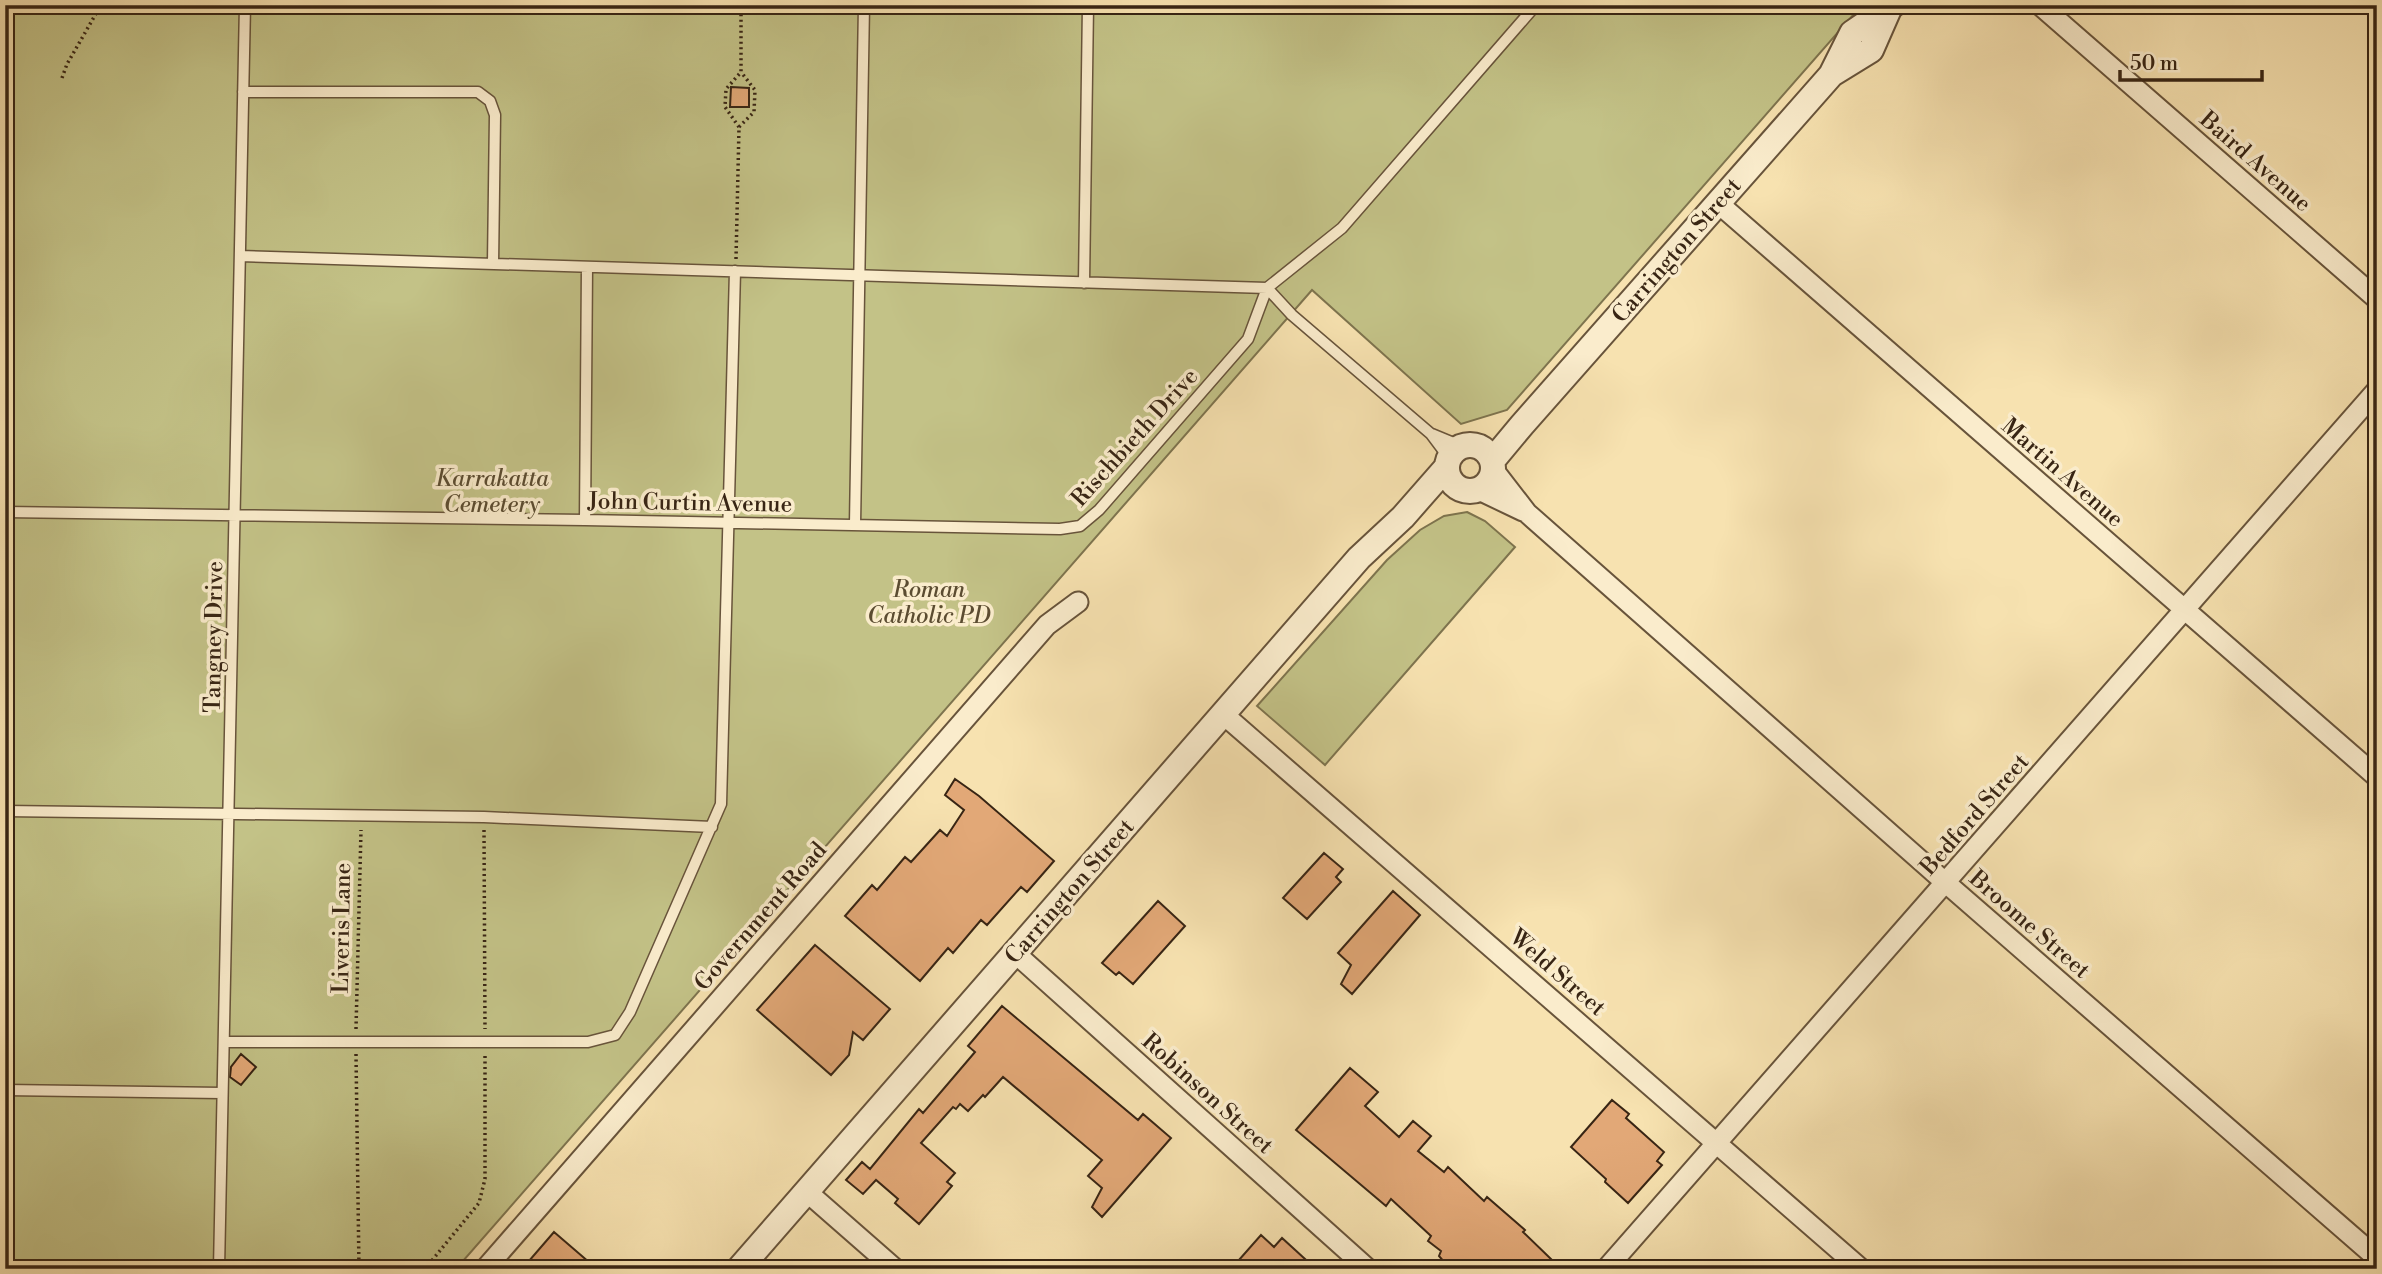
<svg xmlns="http://www.w3.org/2000/svg" width="2382" height="1274" font-family="'Libre Bodoni',serif">
<style>
.green{fill:#c3c287;stroke:#7e744e;stroke-width:2}
.building{fill:#e2a877;stroke:#382514;stroke-width:2}
.lines{fill:none;stroke-linecap:round;stroke-linejoin:round}
.service-casing{stroke:#68543b;stroke-width:13}
.minor-casing{stroke:#68543b;stroke-width:23}
.tertiary-casing{stroke:#68543b;stroke-width:28}
.path{stroke:#382514;stroke-width:3.5;stroke-dasharray:2 3.5;stroke-linecap:butt}
.service{stroke:#faeccc;stroke-width:10}
.minor{stroke:#faeccc;stroke-width:19}
.tertiary{stroke:#faeccc;stroke-width:24}
.labels{text-anchor:middle;stroke-width:7;stroke-linejoin:round;paint-order:stroke}
.street-label{font-size:23px;fill:#382514;stroke:#faeccc}
.park-label{font-size:23px;font-style:italic;fill:#5b4c31;stroke:#faeccc}
</style>
<rect width="100%" height="100%" fill="#f7e2b0"/>
<filter id="stains"><feTurbulence type="fractalNoise" baseFrequency=".00286" numOctaves="4"/><feColorMatrix values="0 0 0 0 .2 0 0 0 0 .09 0 0 0 0 .02 0 0 0 .5 -.17"/></filter>
<radialGradient id="worn" r=".72"><stop offset=".6" stop-color="#630" stop-opacity="0"/><stop offset="1" stop-color="#630" stop-opacity=".3"/></radialGradient>
<path class="green" d="M5 5H1862L1507 410 1461 424 1312 290 456 1269H5Z
M1467 512 1485 521 1515 547 1325 765 1257 706 1387 560 1420 530 1444 516Z"/>
<path class="building" d="M731 87 749 88V107H730Z
M955 779 979 796 1054 861 1027 892 1021 887 987 925 981 920 953 953 948 948 920 981 845 916 872 885 877 890 905 857 911 862 940 830 947 836 964 810 945 795Z
M1324 853 1343 869 1336 877 1341 882 1307 919 1283 898Z
M1393 891 1420 915 1352 994 1341 984 1351 965 1338 953Z
M1158 901 1185 926 1133 984 1119 972 1116 975 1102 963Z
M815 945 890 1009 863 1040 853 1032 849 1055 831 1075 757 1010Z
M1002 1006 1138 1120 1143 1114 1171 1138 1102 1217 1092 1207 1102 1188 1088 1176 1102 1160 1003 1077 985 1097 983 1095 968 1111 960 1104 956 1109 953 1107 921 1143 955 1173 947 1182 952 1186 919 1224 895 1203 898 1199 876 1180 863 1194 846 1180 862 1162 870 1169 919 1109 923 1113 975 1052 968 1046Z
M241 1054 256 1067 241 1085 230 1077 231 1067Z
M1350 1068 1378 1092 1365 1106 1399 1137 1413 1121 1431 1136 1418 1151 1444 1172 1448 1167 1484 1201 1487 1197 1525 1230 1523 1232 1552 1260 1543 1269H1450L1439 1256 1441 1251 1428 1241 1431 1236 1391 1199 1386 1206 1296 1130Z
M1612 1100 1629 1114 1626 1118 1664 1152 1657 1161 1662 1165 1628 1203 1605 1182 1606 1179 1571 1147Z
M554 1232 597 1269H522Z
M1261 1235 1274 1247 1282 1238 1316 1269H1231Z"/>
<g class="lines">
<g class="service-casing">
<path id="service" d="M1450 5 1534 7
M243 92H478L490 101 495 115 493 264
M240 256 1267 288 1342 228 1536 5
M1084 283 1088 5
M1267 288 1292 315 1431 434 1449 458
M1432 434 1461 446
M5 512 585 520 1060 529 1080 526 1099 510 1248 339 1267 288
M585 520 587 267
M855 524 864 5
M5 811 484 817 712 827
M224 1042H588L615 1035 630 1012 721 804 735 271
M5 1090 222 1093
M219 1269 245 5"/>
</g>
<g class="minor-casing">
<path id="minor" d="M2040 5 2377 299
M1718 203 2377 777
M1493 469 1527 513 1946 883 2377 1258
M1479 490 1523 511
M1223 714 1861 1269
M1015 953 1368 1269
M806 1191 895 1269
M485 1269 1047 625 1078 602
M1606 1269 2377 390"/>
</g>
<g class="tertiary-casing">
<path id="tertiary" d="M1832 74 1871 50 1889 9
M1447 468a23 23 0 1 1 46 0a23 23 0 1 1-46 0Z
M1492 461 1522 425 1831 75 1852 33 1893 5
M739 1269 1359 558 1403 517 1446 468"/>
</g>
<path class="path" d="M1547 7 1736 9 1740 5
M62 78 67 64 101 5
M739 127 754 112 755 90 741 72
M736 259 739 127 725 107 726 89 741 72V5
M484 830 485 1029
M356 1029 361 830
M356 1054 359 1269
M425 1269 479 1203 485 1179V1054"/>
<use href="#service" class="service"/>
<use href="#minor" class="minor"/>
<use href="#tertiary" class="tertiary"/>
</g>
<g class="labels">
<g class="street-label">
<text transform="translate(2256 161) rotate(41)" y="8">Baird Avenue</text>
<text transform="translate(1676 250) rotate(-49)" y="8">Carrington Street</text>
<text transform="translate(1134 437) rotate(-48)" y="8">Rischbieth Drive</text>
<text transform="translate(2063 472) rotate(41)" y="8">Martin Avenue</text>
<text transform="translate(690 502) rotate(1)" y="8">John Curtin Avenue</text>
<text transform="translate(213 637) rotate(-89)" y="8">Tangney Drive</text>
<text transform="translate(1974 814) rotate(-49)" y="8">Bedford Street</text>
<text transform="translate(1069 891) rotate(-49)" y="8">Carrington Street</text>
<text transform="translate(760 916) rotate(-49)" y="8">Government Road</text>
<text transform="translate(2030 924) rotate(41)" y="8">Broome Street</text>
<text transform="translate(341 928) rotate(-89)" y="8">Liveris Lane</text>
<text transform="translate(1558 972) rotate(41)" y="8">Weld Street</text>
<text transform="translate(1208 1093) rotate(42)" y="8">Robinson Street</text>
</g>
<g class="park-label">
<text x="492" y="486">Karrakatta<tspan x="492" dy="26">Cemetery</tspan></text>
<text x="929" y="597">Roman<tspan x="929" dy="26">Catholic PD</tspan></text>
</g>
</g>
<rect width="2382" height="1274" fill="none" stroke="#f7e2b0" stroke-width="28"/>
<rect x="7" y="7" width="2368" height="1260" fill="none" stroke="#382514" stroke-width="3.5"/>
<rect x="14" y="14" width="2354" height="1246" fill="none" stroke="#382514" stroke-width="2"/>
<path d="M2120 70v10h142v-10" fill="none" stroke="#382514" stroke-width="3.5"/>
<text x="2130" y="70" font-size="21" fill="#382514" stroke="#faeccc" stroke-width="5" paint-order="stroke">50 m</text>
<rect width="100%" height="100%" filter="url(#stains)"/>
<rect width="100%" height="100%" fill="url(#worn)"/>
</svg>
